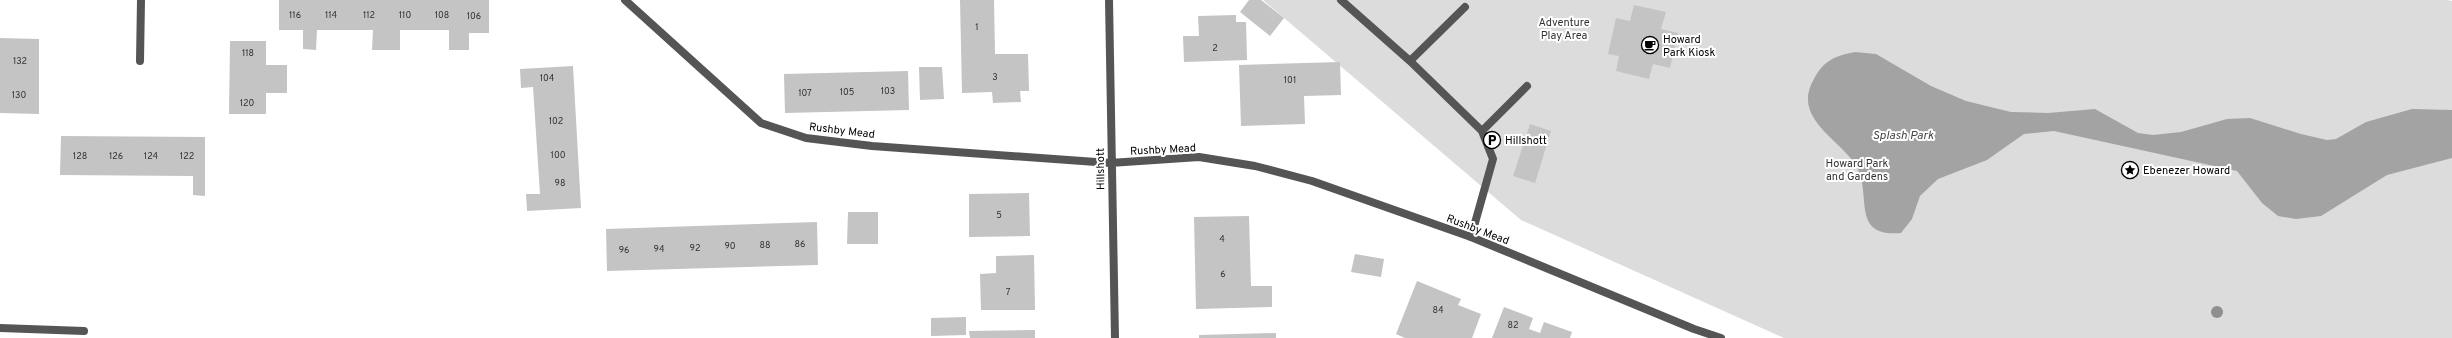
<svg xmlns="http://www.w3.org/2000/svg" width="2452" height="338" font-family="Overpass,sans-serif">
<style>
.green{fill:#dcdcdc}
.water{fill:#a3a3a3}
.building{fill:#c4c4c4}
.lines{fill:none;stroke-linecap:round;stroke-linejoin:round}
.lane{stroke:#555;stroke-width:8}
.street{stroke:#555;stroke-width:8}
.tree{fill:#8f8f8f}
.labels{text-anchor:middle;stroke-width:4;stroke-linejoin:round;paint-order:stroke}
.number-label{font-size:9px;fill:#313131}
.park-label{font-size:11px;fill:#333;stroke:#fff}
.poi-label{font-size:11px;fill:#000;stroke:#fff;text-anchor:start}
.street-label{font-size:11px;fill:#000;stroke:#fff}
.water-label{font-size:12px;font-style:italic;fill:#444;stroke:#fff}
</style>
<rect width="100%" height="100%" fill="#fff"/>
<path class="green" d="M1263 0H2447L2452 1V338H1784L1521 220Z"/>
<path class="water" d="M1855 52 1876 54 1931 86 1966 101 2011 112 2048 113 2095 109 2138 133 2153 135 2181 132 2227 119 2250 118 2301 134 2327 140 2336 139 2366 122 2412 109 2452 110V158L2387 175 2321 216 2296 219 2278 216 2262 203 2237 171 2054 131 2024 134 1987 160 1938 179 1920 196 1912 219 1901 233C1853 237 1870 200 1859 172 1848 142 1789 121 1814 79 1824 60 1835 56 1855 52Z"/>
<path class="building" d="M279 0H489V33H469V50H449V30H400V50H372L373 30H317L316 50 303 49V30H279Z
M960 0H994L995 54H1028L1029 91H1020L1021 102 993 103 992 92 962 93Z
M1249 0H1261L1284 18 1270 36 1240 12Z
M1634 5 1666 12 1661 29 1678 33 1670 68 1653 64 1649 79 1616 71 1619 56 1608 54 1616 18 1630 21Z
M1236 15V22H1246L1247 60 1184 62 1183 36H1199L1198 16Z
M0 38 39 39V114L0 113Z
M230 41H266V65H287V93H266V114H229Z
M1340 62 1341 95 1304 96 1305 124 1241 126 1239 65Z
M573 66 581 208 527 211 526 194H540L533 87 521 88 520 69Z
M919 67H942L944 99 920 100Z
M908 71 909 110 785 113 784 74Z
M1530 124 1551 131 1535 183 1513 176Z
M61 136 205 137V196L193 195V176L60 175Z
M1029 193 1030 236 969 237V194Z
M848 212H878V244H847Z
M1249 216 1251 286H1272V307L1196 309 1194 217Z
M817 222 818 265 607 271 606 229Z
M1355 254 1384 259 1381 277 1351 272Z
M1034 255 1035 310H981L980 274 996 273V256Z
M1417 281 1461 299 1458 305 1481 314 1472 338H1405L1396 334Z
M1504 307 1533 318 1529 329 1540 333 1544 322 1572 332 1570 338H1492Z
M966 317V335L931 336V318Z
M1035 330V338H970L969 331Z
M1276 333V338H1199V335Z"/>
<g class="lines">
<path class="lane" d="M1341 0 1410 61 1482 131 1493 159 1471 237
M1410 61 1465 7
M1482 131 1527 86
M0 328 84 331"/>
<path class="street" d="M625 0 761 123 806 138 872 146 1110 163 1199 157 1255 166 1312 181 1471 237 1694 329 1721 338
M1109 0 1115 338
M140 61 141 0"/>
</g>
<circle class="tree" cx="2217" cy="312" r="6"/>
<defs>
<g id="cafe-ring" transform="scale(0.9)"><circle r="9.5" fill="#fff" stroke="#000" stroke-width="1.5"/><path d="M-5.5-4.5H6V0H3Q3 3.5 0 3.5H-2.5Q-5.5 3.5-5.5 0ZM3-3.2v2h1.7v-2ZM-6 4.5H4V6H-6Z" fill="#000"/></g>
<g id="parking-ring" transform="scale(0.9)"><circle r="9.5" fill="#fff" stroke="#000" stroke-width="1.5"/><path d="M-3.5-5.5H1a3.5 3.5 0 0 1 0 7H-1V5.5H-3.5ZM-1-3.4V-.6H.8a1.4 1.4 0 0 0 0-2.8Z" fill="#000"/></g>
<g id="sight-ring" transform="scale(0.9)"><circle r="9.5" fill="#fff" stroke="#000" stroke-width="1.5"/><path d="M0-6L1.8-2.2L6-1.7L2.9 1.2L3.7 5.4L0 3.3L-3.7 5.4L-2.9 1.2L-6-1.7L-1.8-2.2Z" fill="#000"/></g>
</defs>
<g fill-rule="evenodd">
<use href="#cafe-ring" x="1650" y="45"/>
<use href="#parking-ring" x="1492" y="140"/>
<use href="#sight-ring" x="2130" y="170"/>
</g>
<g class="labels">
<g class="number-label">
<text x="295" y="18">116</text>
<text x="331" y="18">114</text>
<text x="369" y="18">112</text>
<text x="405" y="18">110</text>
<text x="442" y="18">108</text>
<text x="474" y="19">106</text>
<text x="977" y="30">1</text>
<text x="1215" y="51">2</text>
<text x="248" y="56">118</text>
<text x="20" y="64">132</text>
<text x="995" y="80">3</text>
<text x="547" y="81">104</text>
<text x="1290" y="83">101</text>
<text x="888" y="94">103</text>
<text x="847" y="95">105</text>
<text x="805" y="96">107</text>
<text x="19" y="98">130</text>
<text x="247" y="106">120</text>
<text x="556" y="124">102</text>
<text x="558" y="158">100</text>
<text x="80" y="159">128</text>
<text x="116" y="159">126</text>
<text x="151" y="159">124</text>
<text x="187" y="159">122</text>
<text x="560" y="186">98</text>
<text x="999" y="218">5</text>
<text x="1222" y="242">4</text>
<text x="800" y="247">86</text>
<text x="765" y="248">88</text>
<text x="730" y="249">90</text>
<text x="695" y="251">92</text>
<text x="659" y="252">94</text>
<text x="624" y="253">96</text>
<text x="1223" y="277">6</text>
<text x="1008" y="295">7</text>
<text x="1438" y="313">84</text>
<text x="1513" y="328">82</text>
</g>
<g class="park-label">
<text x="1564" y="26">Adventure<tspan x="1564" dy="13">Play Area</tspan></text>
<text x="1857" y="167">Howard Park<tspan x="1857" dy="13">and Gardens</tspan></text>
</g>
<g class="poi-label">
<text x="1663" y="43">Howard<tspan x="1663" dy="13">Park Kiosk</tspan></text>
<text x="1505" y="144">Hillshott</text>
<text x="2143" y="174">Ebenezer Howard</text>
</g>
<g class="street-label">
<text transform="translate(842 130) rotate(7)" y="4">Rushby Mead</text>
<text transform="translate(1163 149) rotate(-3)" y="4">Rushby Mead</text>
<text transform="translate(1100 169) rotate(-91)" y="4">Hillshott</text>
<text transform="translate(1478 229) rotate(21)" y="4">Rushby Mead</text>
</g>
<g class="water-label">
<text x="1903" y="139">Splash Park</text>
</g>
</g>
</svg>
